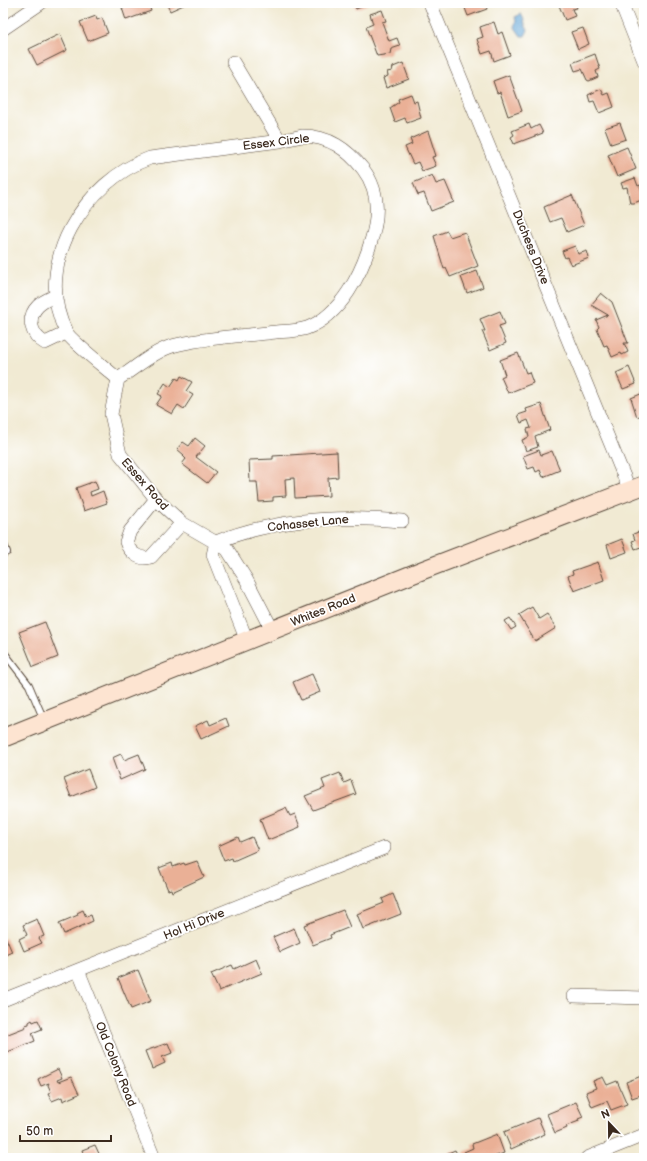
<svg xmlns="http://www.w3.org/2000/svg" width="647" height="1161" font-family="'Balsamiq Sans',sans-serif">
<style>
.water{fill:#62a5d6;stroke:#4e687a}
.building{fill:#eab096}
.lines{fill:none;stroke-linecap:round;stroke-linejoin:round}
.lane-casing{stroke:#564739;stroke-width:8}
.street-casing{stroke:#564739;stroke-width:14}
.secondary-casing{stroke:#564739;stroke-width:20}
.lane{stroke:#fff;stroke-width:6}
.street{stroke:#fff;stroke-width:13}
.secondary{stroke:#fde4d1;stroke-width:18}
.labels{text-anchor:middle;stroke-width:3.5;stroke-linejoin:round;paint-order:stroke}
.street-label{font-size:12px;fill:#3b2a1e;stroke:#fff}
</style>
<rect width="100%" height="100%" fill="#fff"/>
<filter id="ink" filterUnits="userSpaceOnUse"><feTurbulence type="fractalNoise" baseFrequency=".025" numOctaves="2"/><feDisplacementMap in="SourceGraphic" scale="8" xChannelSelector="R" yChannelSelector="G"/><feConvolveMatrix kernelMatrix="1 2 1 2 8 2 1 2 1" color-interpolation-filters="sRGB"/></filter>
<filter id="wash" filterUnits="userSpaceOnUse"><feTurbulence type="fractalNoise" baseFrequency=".012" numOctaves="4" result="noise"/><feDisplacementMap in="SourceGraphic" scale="16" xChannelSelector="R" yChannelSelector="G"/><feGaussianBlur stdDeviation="0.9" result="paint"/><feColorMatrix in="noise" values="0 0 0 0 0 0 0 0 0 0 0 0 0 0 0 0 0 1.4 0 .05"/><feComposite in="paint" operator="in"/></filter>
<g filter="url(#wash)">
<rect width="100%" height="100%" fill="#f1ead3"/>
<path class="water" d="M521 14C525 19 524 25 528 30L525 36H521L514 26 516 22 515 17Z"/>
<g id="blocks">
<path class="building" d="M137 3H148L151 11 126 20 122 8Z
M166 3H188L170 11Z
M354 3H371L356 9Z
M463 3H485L487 9 468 16Z
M558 3H575L577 8 572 9 575 16 565 20Z
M382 10 386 21 382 22 389 41 397 38 400 46 391 49 390 54 377 56 366 27 373 24 370 14Z
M96 16 97 20 102 18 108 33 88 41 80 22Z
M494 22 498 34 502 32 510 55 494 61 491 51 482 54 477 39 483 37 480 27Z
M583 28 589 44 578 49 571 32Z
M60 34 67 50 37 65 29 49Z
M595 54 600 69 596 71 598 77 589 81 587 80 582 69 575 71 572 63Z
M403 63 409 79 386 88 383 78 388 76 387 72 392 71 393 67Z
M509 75 522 111 508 116 500 92 497 93 493 81Z
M601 89 604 95 609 93 614 107 599 113 594 101 590 102 588 95Z
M411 94 414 102 417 101 421 118 407 123 405 118 395 122 390 108 399 102 398 99Z
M620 123 626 139 611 144 605 128Z
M529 124 531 129 539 125 543 133 514 144 511 137 514 135 512 131Z
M428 131 436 156 432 157 436 166 422 171 418 162 413 164 405 147 412 144 410 139Z
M627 147 636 169 617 177 608 155Z
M432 175 436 184 445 181 454 202 431 211 424 193 418 195 413 183Z
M635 178 638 186 640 185 644 199 634 203H630L627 187 623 188 621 183Z
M572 195 584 225 567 232 561 218 550 222 544 207Z
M447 231 450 237 465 232 478 266 450 277 446 268 444 269 434 236Z
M575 246 578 254 587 251 589 258 571 265 567 257 565 258 562 251Z
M477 271 483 287 467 293 461 277Z
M601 293 612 302 628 343H624L628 352 622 355 621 353 612 357 607 345 604 346 597 329 599 327 596 320 608 315 591 305Z
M500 311 505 324 499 326 506 343 490 350 482 331H485L480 319Z
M518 353 526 373 529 372 533 383 508 393 501 377 505 375 500 360Z
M629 367 636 384 623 389 616 373Z
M181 376 192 382 186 391 193 395 184 409 178 405 172 414 156 405 162 396 158 394 165 383 170 387 176 378 179 380Z
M643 393 644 414 637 417 631 398Z
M541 404 550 430 535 436 538 447 526 451 522 440 529 437 527 429 531 428 528 420 521 423 518 415 527 412 526 409Z
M195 438 205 446 196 457 216 472 207 483 182 464 186 459 183 456 184 455 177 449 183 442 189 446Z
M539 450 541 455 552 451 560 470 543 477 540 470 536 472 534 467 528 469 523 456Z
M337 452 338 477 328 478 329 496 295 498 294 478 285 479 286 496 273 497V501L259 502 257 482H250L249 460 273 459V456Z
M95 481 98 489 90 492 91 496 103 491 107 503 84 511 76 488Z
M644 530V555L641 547 635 549 632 541 635 540 633 534Z
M622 539 627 552 611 558 607 545Z
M598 562 604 580 574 591 568 576 573 574 572 571Z
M532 607 539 619 547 614 556 628 535 641 519 615Z
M510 618 516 627 511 630 505 621Z
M45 622 58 657 33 667 19 632Z
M312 674 320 692 301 700 293 682Z
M226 718 229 726 201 739 195 726 208 720 210 725Z
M121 754 124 760 139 754 145 769 120 780 112 758Z
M88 769 95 787 71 797 64 779Z
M340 773 344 783 351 780 356 794 313 810 305 796 325 788 322 780Z
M286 808 290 816 295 814 300 827 268 840 260 819Z
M238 837 240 842 252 837 258 850 233 861 232 858 224 861 218 846Z
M197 861 204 877 172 892 171 889 168 890 159 868 172 863 173 867 184 863 185 865Z
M393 894 401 914 363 929 357 914 384 903 382 899Z
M83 910 86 917 91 915 93 921 64 934 59 923 78 915 77 913Z
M343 910 350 927 330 935 331 938 313 945 304 925Z
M37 919 44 936 39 938 42 943 24 951 19 939 27 935 23 925Z
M294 928 300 943 280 952 273 937Z
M6 938 12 952 3 956V939Z
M256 959 262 973 219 991 211 974 232 965 234 969Z
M138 970 151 1001 131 1009 118 978Z
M32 1020 33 1022 38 1020 42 1029 32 1033 35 1041 5 1053 3 1047V1036L26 1027 25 1025 29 1024V1022Z
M168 1043 172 1053 162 1057 165 1063 152 1069 145 1051Z
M58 1069 62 1078 57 1080 58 1082 71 1077 79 1094 63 1101 62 1097 52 1101 48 1093 51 1092 48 1085 49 1083 41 1086 38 1079Z
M644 1075V1094L632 1098 626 1082Z
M603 1077 607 1085 617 1081 627 1104 611 1110 607 1101 592 1107 586 1092 596 1088 593 1081Z
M576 1102 583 1117 578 1119 579 1121 566 1126 567 1128 555 1133 547 1114Z
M538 1118 545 1134 511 1149 504 1132Z
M497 1134 504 1153 491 1158H467L464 1152 473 1148 472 1144Z
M95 1145 101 1158H85L82 1150Z
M455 1150 459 1158H437Z"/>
</g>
</g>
<g filter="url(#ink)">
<use href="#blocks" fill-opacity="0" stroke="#564739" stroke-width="1"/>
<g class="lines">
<g class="lane-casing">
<path id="lane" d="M3 542 7 552 3 554
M3 651 29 685 44 720"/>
</g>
<g class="street-casing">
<path id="street" d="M430 3 630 491
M621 3 644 61
M3 29 41 3
M233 62 280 141
M302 136C329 136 347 149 363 169 380 191 379 216 371 241 362 273 341 315 307 328 295 332 280 331 268 333 239 336 200 338 172 346 153 352 135 368 118 379 108 370 70 340 66 332 32 264 85 181 150 158L280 141Z
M55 296C49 299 43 301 38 306 26 318 31 335 45 343L66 333
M118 379 111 414 120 454 156 499 182 523 227 549 246 579 273 631
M156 499 130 531 126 542C129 552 140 561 151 557L182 523
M216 542C274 519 341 515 402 521
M216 542 213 555 247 641
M78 970 154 1158
M574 996 644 998
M3 1000 384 848
M587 1158 644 1135"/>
</g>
<g class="secondary-casing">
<path id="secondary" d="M3 738 423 570 644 485"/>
</g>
<use href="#lane" class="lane"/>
<use href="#street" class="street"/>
<use href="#secondary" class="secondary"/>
</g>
</g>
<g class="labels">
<g class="street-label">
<text transform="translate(276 142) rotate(-7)" y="4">Essex Circle</text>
<text transform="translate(531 247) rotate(68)" y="4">Duchess Drive</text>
<text transform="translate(145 484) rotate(49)" y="4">Essex Road</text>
<text transform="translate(308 523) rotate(-6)" y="4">Cohasset Lane</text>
<text transform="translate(323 610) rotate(-22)" y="4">Whites Road</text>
<text transform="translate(194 924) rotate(-22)" y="4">Hol Hi Drive</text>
<text transform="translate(116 1064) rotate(68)" y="4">Old Colony Road</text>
</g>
</g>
<rect width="647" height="1161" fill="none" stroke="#fff" stroke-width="16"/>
<g transform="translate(609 1123) rotate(338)" stroke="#ffffff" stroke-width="3" paint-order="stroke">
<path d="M0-3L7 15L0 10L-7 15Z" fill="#3b2a1e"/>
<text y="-6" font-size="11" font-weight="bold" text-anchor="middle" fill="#3b2a1e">N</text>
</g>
<path d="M20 1135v6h91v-6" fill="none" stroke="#3b2a1e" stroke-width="2"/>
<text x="26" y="1135" font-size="12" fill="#3b2a1e" stroke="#ffffff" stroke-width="3" paint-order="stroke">50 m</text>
</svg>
